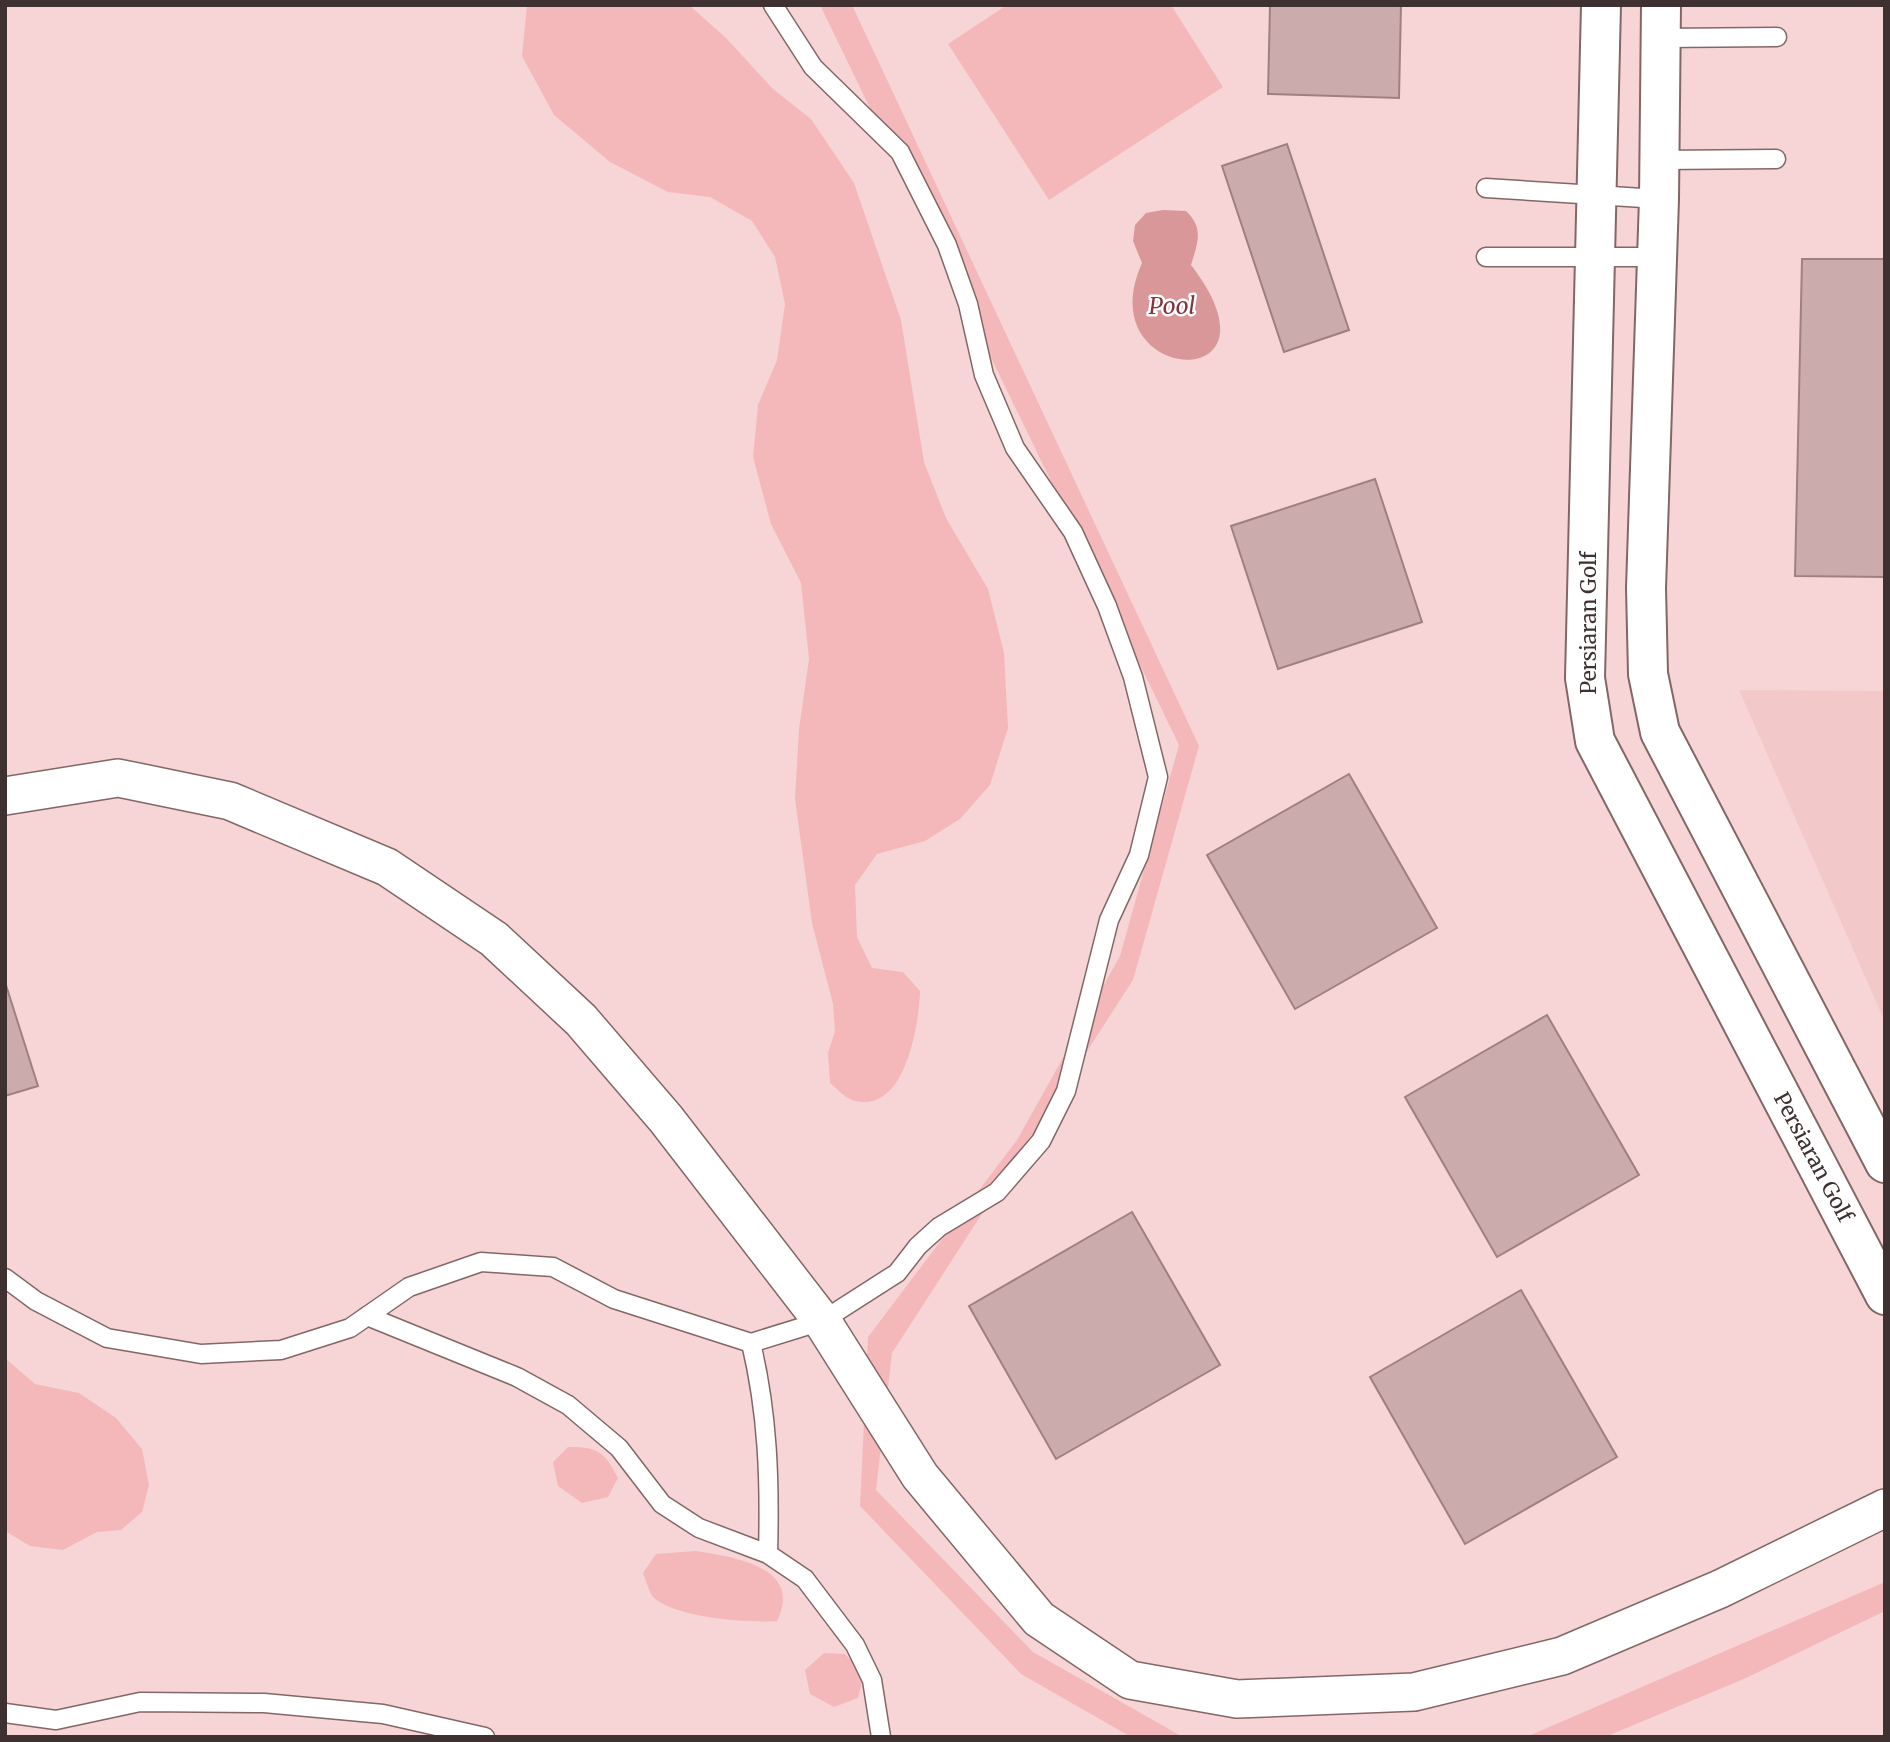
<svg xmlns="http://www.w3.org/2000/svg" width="1890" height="1742" font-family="Merriweather,serif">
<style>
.built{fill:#f3c8c9}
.green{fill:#f4b8ba}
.water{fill:#da979a}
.building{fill:#ccabac;stroke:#9f8081;stroke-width:2}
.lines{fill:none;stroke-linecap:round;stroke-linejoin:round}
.service-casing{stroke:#836666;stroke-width:21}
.minor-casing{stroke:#836666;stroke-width:40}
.tertiary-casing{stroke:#836666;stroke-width:42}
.service{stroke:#fff;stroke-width:18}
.minor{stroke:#fff;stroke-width:37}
.tertiary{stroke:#fff;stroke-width:38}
.labels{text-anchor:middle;stroke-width:5;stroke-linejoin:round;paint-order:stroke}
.street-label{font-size:21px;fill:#3f3132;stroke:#fff}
.water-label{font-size:23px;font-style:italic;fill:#84333c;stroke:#fff}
</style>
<rect width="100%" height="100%" fill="#f7d5d6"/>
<path class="built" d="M1739 690 1885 691V1022Z"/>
<path class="green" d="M527 5H689L726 38 773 89 811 119 854 183 901 320 924 462 946 518 988 589 1004 653 1008 728 990 785 960 819 925 841 877 854 855 885 857 937 872 968 903 972 920 991C919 1025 905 1117 852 1100 844 1097 836 1088 830 1083L828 1053 835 1031 833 1004 812 923 795 799 799 729 809 659 801 583 771 524 753 457 758 405 777 360 785 304 775 257 752 221 710 197 668 192 610 162 554 115 522 56Z
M820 5H852L1199 746 1133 980 892 1353 876 1490 1033 1652 1183 1737H1131L1021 1674 860 1506 868 1337 1017 1140 1120 956 1179 745Z
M1007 5H1171L1223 87 1049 200 948 44Z
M5 1358 35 1384 79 1393 116 1418 142 1449 149 1485 142 1512 121 1530 97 1532 63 1550 30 1546 5 1531Z
M568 1447C598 1447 604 1451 618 1478L608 1497 582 1503 558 1486 553 1462Z
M696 1551C734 1557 804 1567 777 1621 748 1623 677 1618 654 1598 649 1593 646 1580 643 1573L656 1554Z
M1885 1582V1611L1746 1678 1605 1737H1526Z
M824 1653 845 1654 864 1674 858 1698 834 1707 810 1694 805 1670Z"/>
<path class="water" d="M1163 210 1186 211C1204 228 1198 242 1191 265 1294 398 1087 385 1142 263L1133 241 1135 225 1146 213Z"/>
<path class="building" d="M1270 5H1401L1399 98 1268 94Z
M1287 144 1349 330 1284 352 1222 166Z
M1802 259H1885V577L1795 576Z
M1375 479 1422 622 1278 669 1231 526Z
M1349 774 1437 928 1295 1009 1207 855Z
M5 982 38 1086 5 1096Z
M1547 1015 1639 1175 1497 1257 1405 1097Z
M1132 1212 1220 1365 1056 1459 969 1306Z
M1521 1290 1617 1457 1465 1544 1370 1377Z"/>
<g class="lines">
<g class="service-casing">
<path id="service" d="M1661 38 1777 37
M1659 160 1776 159
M1486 188 1659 199
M1486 257H1656
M5 1278 36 1301 107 1338 201 1354 281 1350 350 1328 409 1287 481 1262 553 1267 614 1299 751 1343 822 1321 897 1273 918 1246 939 1227 997 1192 1041 1141 1066 1091 1109 920 1139 855 1158 777 1133 677 1107 606 1073 532 1015 448 984 375 968 304 947 245 900 152 813 67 773 5
M367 1316 517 1377 568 1405 619 1448 662 1504 699 1528 768 1554 805 1579 855 1645 872 1680 881 1737
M751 1343C768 1414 770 1481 768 1554
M5 1713 56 1720 140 1702 264 1703 383 1714 485 1737"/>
</g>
<g class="minor-casing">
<path id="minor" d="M5 796 118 778 230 801 387 867 494 939 581 1020 666 1119 822 1321 920 1476 1039 1619 1130 1680 1237 1699 1414 1692 1562 1656 1720 1589 1885 1508"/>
</g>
<g class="tertiary-casing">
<path id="tertiary" d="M1601 5 1585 678 1595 741 1885 1295
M1661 5 1659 199 1646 588 1648 674 1660 732 1885 1163"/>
</g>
<use href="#service" class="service"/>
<use href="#minor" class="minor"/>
<use href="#tertiary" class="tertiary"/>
</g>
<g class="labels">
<g class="street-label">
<text transform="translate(1589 623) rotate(-90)" y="7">Persiaran Golf</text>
<text transform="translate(1813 1157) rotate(62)" y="7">Persiaran Golf</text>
</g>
<g class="water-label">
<text x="1172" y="314">Pool</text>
</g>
</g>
<rect width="1890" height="1742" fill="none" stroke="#3f3132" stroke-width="14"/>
</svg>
